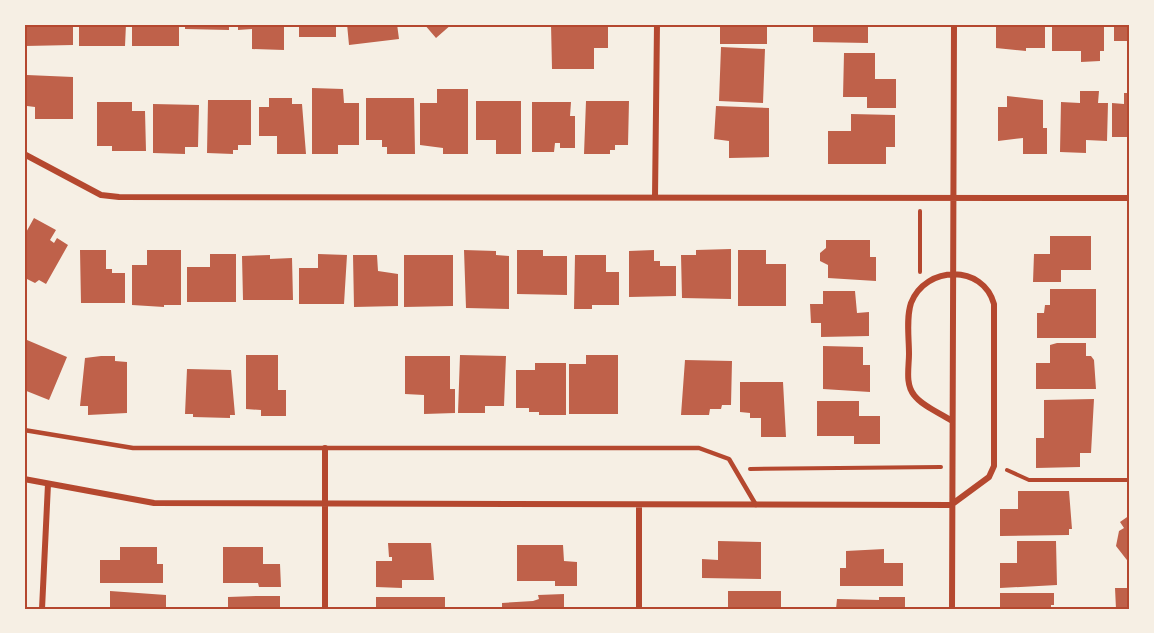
<svg xmlns="http://www.w3.org/2000/svg" width="1154" height="633" font-family="'Crimson Pro',serif">
<style>
.building{fill:#bf614a}
.lines{fill:none;stroke-linecap:round;stroke-linejoin:round}
.path{stroke:#b5482f;stroke-width:4}
.service{stroke:#b5482f;stroke-width:4.5}
.minor{stroke:#b5482f;stroke-width:6}
.neatline{fill:none;stroke:#b5482f;stroke-width:2}
</style>
<rect width="100%" height="100%" fill="#f6efe4"/>
<path class="building" d="M25 24H73V45L25 46Z
M79 24H126L125 46H79Z
M132 24H179V46H132Z
M185 24H229V30L185 29Z
M238 24H284V50L252 49V29L238 30Z
M299 24H336V37H299Z
M347 24H397L399 39 349 45Z
M424 24H452L436 38Z
M551 24H608V48H594V69H552Z
M720 24H767V44H720Z
M813 24H868V43L813 42Z
M996 24H1045V48H1026V51L996 48Z
M1052 24H1104V51H1100V61L1081 62V51H1052Z
M1114 24H1130V41H1114Z
M721 47 765 49 763 103 719 101Z
M844 53H875V79H896V108H867V97H843Z
M27 75 73 77V119H35V107L27 106Z
M312 88 343 89 344 103H359V145H338V154H312Z
M437 89H468V154H443V148L420 145V103H437Z
M1080 91H1099L1098 103H1108L1107 141 1086 140V153L1060 152 1061 102 1080 103Z
M1124 93H1130V137H1112V103L1124 104Z
M1007 96 1043 100V128H1047V154H1023V138L998 141V107H1007Z
M269 98H292V104H302L306 154H277V136H259V107H269Z
M366 98H414L415 154H387V147H382V140H366Z
M208 100H251V145H238V150H233V154L207 153Z
M476 101H521V154H496V140H476Z
M586 101H629L628 145H615V150H610V154H584Z
M97 102H132V111H145L146 151H112V146H97Z
M532 102H571L570 116H575V148H560V143H555L554 152H532Z
M153 104 199 105 198 147H185V154L153 153Z
M716 106 769 108V157L729 158V141L714 139Z
M851 114 895 115V147H886V164H828V131H851Z
M34 218 56 230 50 240 54 243 57 238 68 245 46 284 39 280 35 283 27 279V273L24 272V236Z
M1050 236H1091V270H1061V282H1033L1034 254H1050Z
M826 240H870V257H876V281L828 278V265L820 261V253L826 248Z
M731 249V299L682 298 681 255H696V250Z
M80 250H106V269H112V273H125V303H81Z
M147 250H181V305H164V307L132 305V265H147Z
M464 250 496 251V255L509 256V309L466 308Z
M517 250H543V256H567V295L517 294Z
M654 250V261H660V266H676V296L629 297V251Z
M738 250H766V264H786V306H738Z
M210 254H236V302H187V267H210Z
M318 254 347 255 344 304H299V268H318Z
M270 255V259L292 258 293 300H243L242 256Z
M353 255H377L378 271 398 274V306L354 307Z
M404 255H453V306L404 307Z
M575 255H606V272H619V305H592V309H574Z
M1050 289H1096V338H1037V313H1044L1045 305H1050Z
M823 291H855L857 313 869 312V336L821 337V323H811L810 304H823Z
M27 340 67 357 49 400 24 390V347Z
M1057 343H1086V356H1091L1094 360 1096 389H1036V363H1050V345Z
M823 346 863 347V365H870V392L823 389Z
M246 355H278V390H286V416H261V410L246 409Z
M460 355 506 356 504 406H485V413H458Z
M586 355H618V414H569V364H586Z
M101 356H115V361L127 362V413L88 415V406H80L85 358Z
M405 356H450V389H455V413L424 414V395L405 394Z
M685 360 732 361 731 405H722L721 409H710L709 415H681Z
M535 363H566V415H539V412H529V408H516V370H535Z
M187 369 231 370 235 415H230V418L193 417V414H185Z
M740 382H783L786 437H761V418H750V413L740 412Z
M1094 399 1091 453H1080V467L1036 468V438H1044V400Z
M817 401H859V416H880V444H854V436H817Z
M1018 491H1069L1072 529H1069V535L1000 536V509H1018Z
M1130 515V564L1116 546 1119 531 1124 528 1120 522Z
M718 541 761 542V579L702 578V559L718 560Z
M1017 541H1056L1057 585 1000 588V563H1017Z
M388 543H431L434 580H402V588L376 587V561H392V557H389Z
M517 545H563L564 561 577 562V586H555V581H517Z
M120 547H157V564H163V583H100V560H120Z
M223 547H263V564H280L281 587H259L258 583H223Z
M884 549V563H903V586H840V568H846V551Z
M1115 588H1130V609H1116Z
M110 591 166 595V609H110Z
M728 591H781V609H728Z
M1000 593H1054V605H1051V609H1000Z
M564 594V609H502V603L533 601 539 599 538 595Z
M256 596H280V609H228V597Z
M376 597H445V609H376Z
M879 597H905V609H836L837 599 879 600Z"/>
<g class="lines">
<path class="path" d="M920 272V211
M750 469 941 467
M1007 470 1029 480H1130"/>
<path class="service" d="M24 430 133 448H699L729 459 756 505"/>
<path class="minor" d="M24 154 101 195 119 197 1130 198
M655 197 657 24
M24 479 154 503 951 505
M951 505 989 477 994 466V304C983 264 926 265 911 303 906 318 909 338 909 354 909 367 905 384 914 395 922 406 940 413 952 421
M42 609 48 484
M325 609V448
M639 609V505
M952 609 954 24"/>
</g>
<rect width="1154" height="633" fill="none" stroke="#f6efe4" stroke-width="51"/>
<rect x="26" y="26" width="1102" height="582" class="neatline"/>
</svg>
